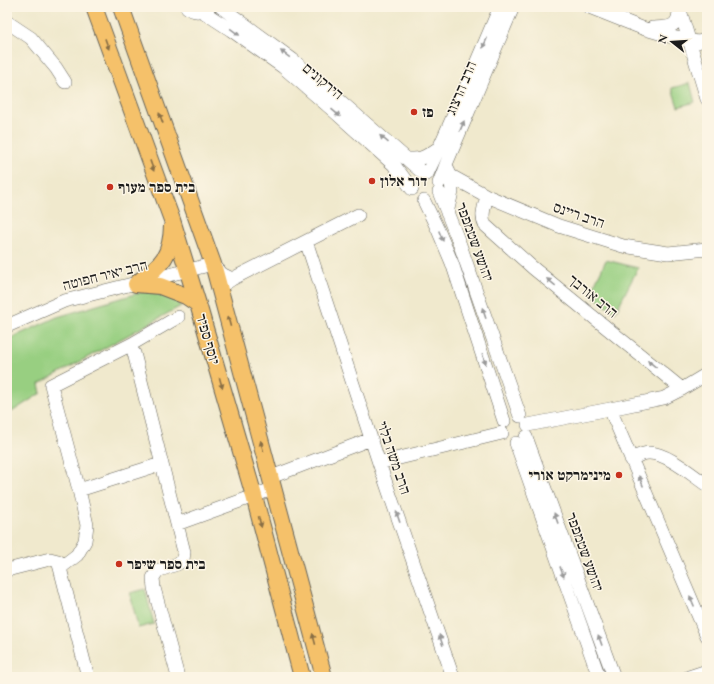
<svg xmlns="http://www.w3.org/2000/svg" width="714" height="684" font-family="'EB Garamond','Frank Ruhl Libre',serif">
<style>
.green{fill:#98cf81;stroke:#5a764e}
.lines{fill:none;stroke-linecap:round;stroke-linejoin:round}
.minor-casing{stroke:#66645a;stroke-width:14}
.major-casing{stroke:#66645a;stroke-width:18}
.minor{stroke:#fff;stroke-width:13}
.major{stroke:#f5c16b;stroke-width:16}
.oneway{fill:#999}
.oneway2{fill:#886e44}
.poi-dot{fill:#c8321e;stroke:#fcf5e5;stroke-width:1.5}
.labels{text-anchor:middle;stroke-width:3;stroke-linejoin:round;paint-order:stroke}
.street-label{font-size:15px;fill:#1c1c1c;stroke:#fcf5e5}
.poi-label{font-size:15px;font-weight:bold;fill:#1c1c1c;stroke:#fcf5e5;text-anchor:start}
</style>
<rect width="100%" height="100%" fill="#fcf5e5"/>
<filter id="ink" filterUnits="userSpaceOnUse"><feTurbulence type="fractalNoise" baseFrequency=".025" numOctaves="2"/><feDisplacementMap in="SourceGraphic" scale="8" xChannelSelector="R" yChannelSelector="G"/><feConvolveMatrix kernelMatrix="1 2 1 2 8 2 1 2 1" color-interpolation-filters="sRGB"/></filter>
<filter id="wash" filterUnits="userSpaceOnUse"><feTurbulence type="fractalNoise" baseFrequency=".012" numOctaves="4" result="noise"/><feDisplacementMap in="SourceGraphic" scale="16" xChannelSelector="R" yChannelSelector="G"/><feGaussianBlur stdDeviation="0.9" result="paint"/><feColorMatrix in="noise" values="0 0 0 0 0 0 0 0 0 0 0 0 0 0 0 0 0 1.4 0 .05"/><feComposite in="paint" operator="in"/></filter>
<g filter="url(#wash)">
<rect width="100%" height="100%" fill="#f0e9cd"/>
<path class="green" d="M690 83 695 102 678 107 672 88Z
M606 260 638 268 615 313 590 294Z
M152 289 172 295 181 306 39 384 41 393 7 415V340L57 317Z
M145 589 154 624 138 628 130 593Z"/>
</g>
<g filter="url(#ink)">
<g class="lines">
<g class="minor-casing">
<path id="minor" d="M187 7C194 13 202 12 209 7
M221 7 293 60 424 174
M589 7 642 28 676 38 697 42 707 40
M679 7 707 99
M202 11 231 30 283 67 335 112 394 165 412 189
M7 22 31 38 56 68 65 82
M652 28C668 27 679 29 679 9
M405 158C420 162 428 155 440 147
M427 174C453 119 476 63 500 7
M449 175 487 196 559 226 623 246 668 253 707 249
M439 183 447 162 513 7
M439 192 460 245 520 416
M487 196C485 205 480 216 485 225L533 268 682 389
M424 201 438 230 452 263 504 421
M447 213 452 192 451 181 448 169
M308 247 379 463 453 677
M226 283 232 279 358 215
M7 326 64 301 213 264 222 274 232 279
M134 353 184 552 183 560 177 564 157 571 153 578 154 588 178 677
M610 409 707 636
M528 425 610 409 664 398 682 389 707 374
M526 437 614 677
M516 443 599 677
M631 459C637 456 643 453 649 453 667 453 692 475 707 485
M379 463 502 433
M271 477 371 439
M79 490 161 464
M177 524 254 496 274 488
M7 570 50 559 58 561 60 568
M88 677 60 568 77 555 85 541 87 525 79 490 51 385 132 344 178 317
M689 677 707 671"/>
</g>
<g class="major-casing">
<path id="major" d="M94 7 172 220 198 304 254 496 302 677
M121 7 213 264 324 677
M136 284C160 265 171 259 172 226
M136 284 160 286 186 296 198 304"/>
</g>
<use href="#minor" class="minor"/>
<use href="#major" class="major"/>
</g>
<defs><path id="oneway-solid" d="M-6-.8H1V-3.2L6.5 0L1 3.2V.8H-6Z"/></defs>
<g class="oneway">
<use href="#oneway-solid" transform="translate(235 32) rotate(36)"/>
<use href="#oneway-solid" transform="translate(485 43) rotate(113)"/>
<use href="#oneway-solid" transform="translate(285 54) rotate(-144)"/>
<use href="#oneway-solid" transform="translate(336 113) rotate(41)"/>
<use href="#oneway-solid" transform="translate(462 126) rotate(-67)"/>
<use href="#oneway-solid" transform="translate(384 139) rotate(-139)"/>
<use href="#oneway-solid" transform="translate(441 236) rotate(68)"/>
<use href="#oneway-solid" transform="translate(551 282) rotate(-141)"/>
<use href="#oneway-solid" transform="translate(484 313) rotate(-109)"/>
<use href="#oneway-solid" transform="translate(484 359) rotate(72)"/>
<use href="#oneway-solid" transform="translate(652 364) rotate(-141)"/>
<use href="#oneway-solid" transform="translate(641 481) rotate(-113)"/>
<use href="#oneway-solid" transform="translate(398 517) rotate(-109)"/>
<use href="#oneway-solid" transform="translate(556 518) rotate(-110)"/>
<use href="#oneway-solid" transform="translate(562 572) rotate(70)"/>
<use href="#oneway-solid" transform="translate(692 601) rotate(-113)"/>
<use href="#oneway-solid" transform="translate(441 640) rotate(-109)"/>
<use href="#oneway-solid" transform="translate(600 640) rotate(-110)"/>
</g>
<g class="oneway2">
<use href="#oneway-solid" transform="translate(107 44) rotate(70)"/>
<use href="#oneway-solid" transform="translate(161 118) rotate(-110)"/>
<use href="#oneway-solid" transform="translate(152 166) rotate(70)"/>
<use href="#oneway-solid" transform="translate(229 321) rotate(-105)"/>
<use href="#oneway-solid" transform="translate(221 383) rotate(74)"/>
<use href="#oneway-solid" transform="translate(262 446) rotate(-105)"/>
<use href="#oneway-solid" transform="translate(260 522) rotate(75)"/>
<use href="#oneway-solid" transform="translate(314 639) rotate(-105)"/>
</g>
</g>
<g class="poi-dot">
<circle cx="414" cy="112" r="4"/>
<circle cx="372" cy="181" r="4"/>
<circle cx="110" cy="187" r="4"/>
<circle cx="619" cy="475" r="4"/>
<circle cx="119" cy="564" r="4"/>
</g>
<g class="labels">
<g class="street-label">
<text transform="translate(323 81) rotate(40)" y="5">הירקונים</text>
<text transform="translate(461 88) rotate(-67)" y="5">הרב הרצוג</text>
<text transform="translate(579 215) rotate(19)" y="5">הרב ריינס</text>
<text transform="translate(475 242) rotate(70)" y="5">יהושע שטמפפר</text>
<text transform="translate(105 275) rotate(-14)" y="5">הרב יאיר חפוטה</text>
<text transform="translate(593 296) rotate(39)" y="5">הרב אורבך</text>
<text transform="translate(208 339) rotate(74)" y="5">יוסף ספיר</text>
<text transform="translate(394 458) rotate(71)" y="5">הרב משה בלוי</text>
<text transform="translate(585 552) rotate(70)" y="5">יהושע שטמפפר</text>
</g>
<g class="poi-label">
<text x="422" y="117">פז</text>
<text x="380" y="186">דור אלון</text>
<text x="118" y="192">בית ספר מעוף</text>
<text x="611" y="480" text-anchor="end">מינימרקט אורי</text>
<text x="127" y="569">בית ספר שיפר</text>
</g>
</g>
<rect width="714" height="684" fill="none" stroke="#fcf5e5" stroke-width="24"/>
<g transform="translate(672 42) rotate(287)" stroke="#fcf5e5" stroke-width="3" paint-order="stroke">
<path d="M0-3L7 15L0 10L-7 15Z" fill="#1c1c1c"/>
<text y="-6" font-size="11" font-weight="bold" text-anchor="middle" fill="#1c1c1c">N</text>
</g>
</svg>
